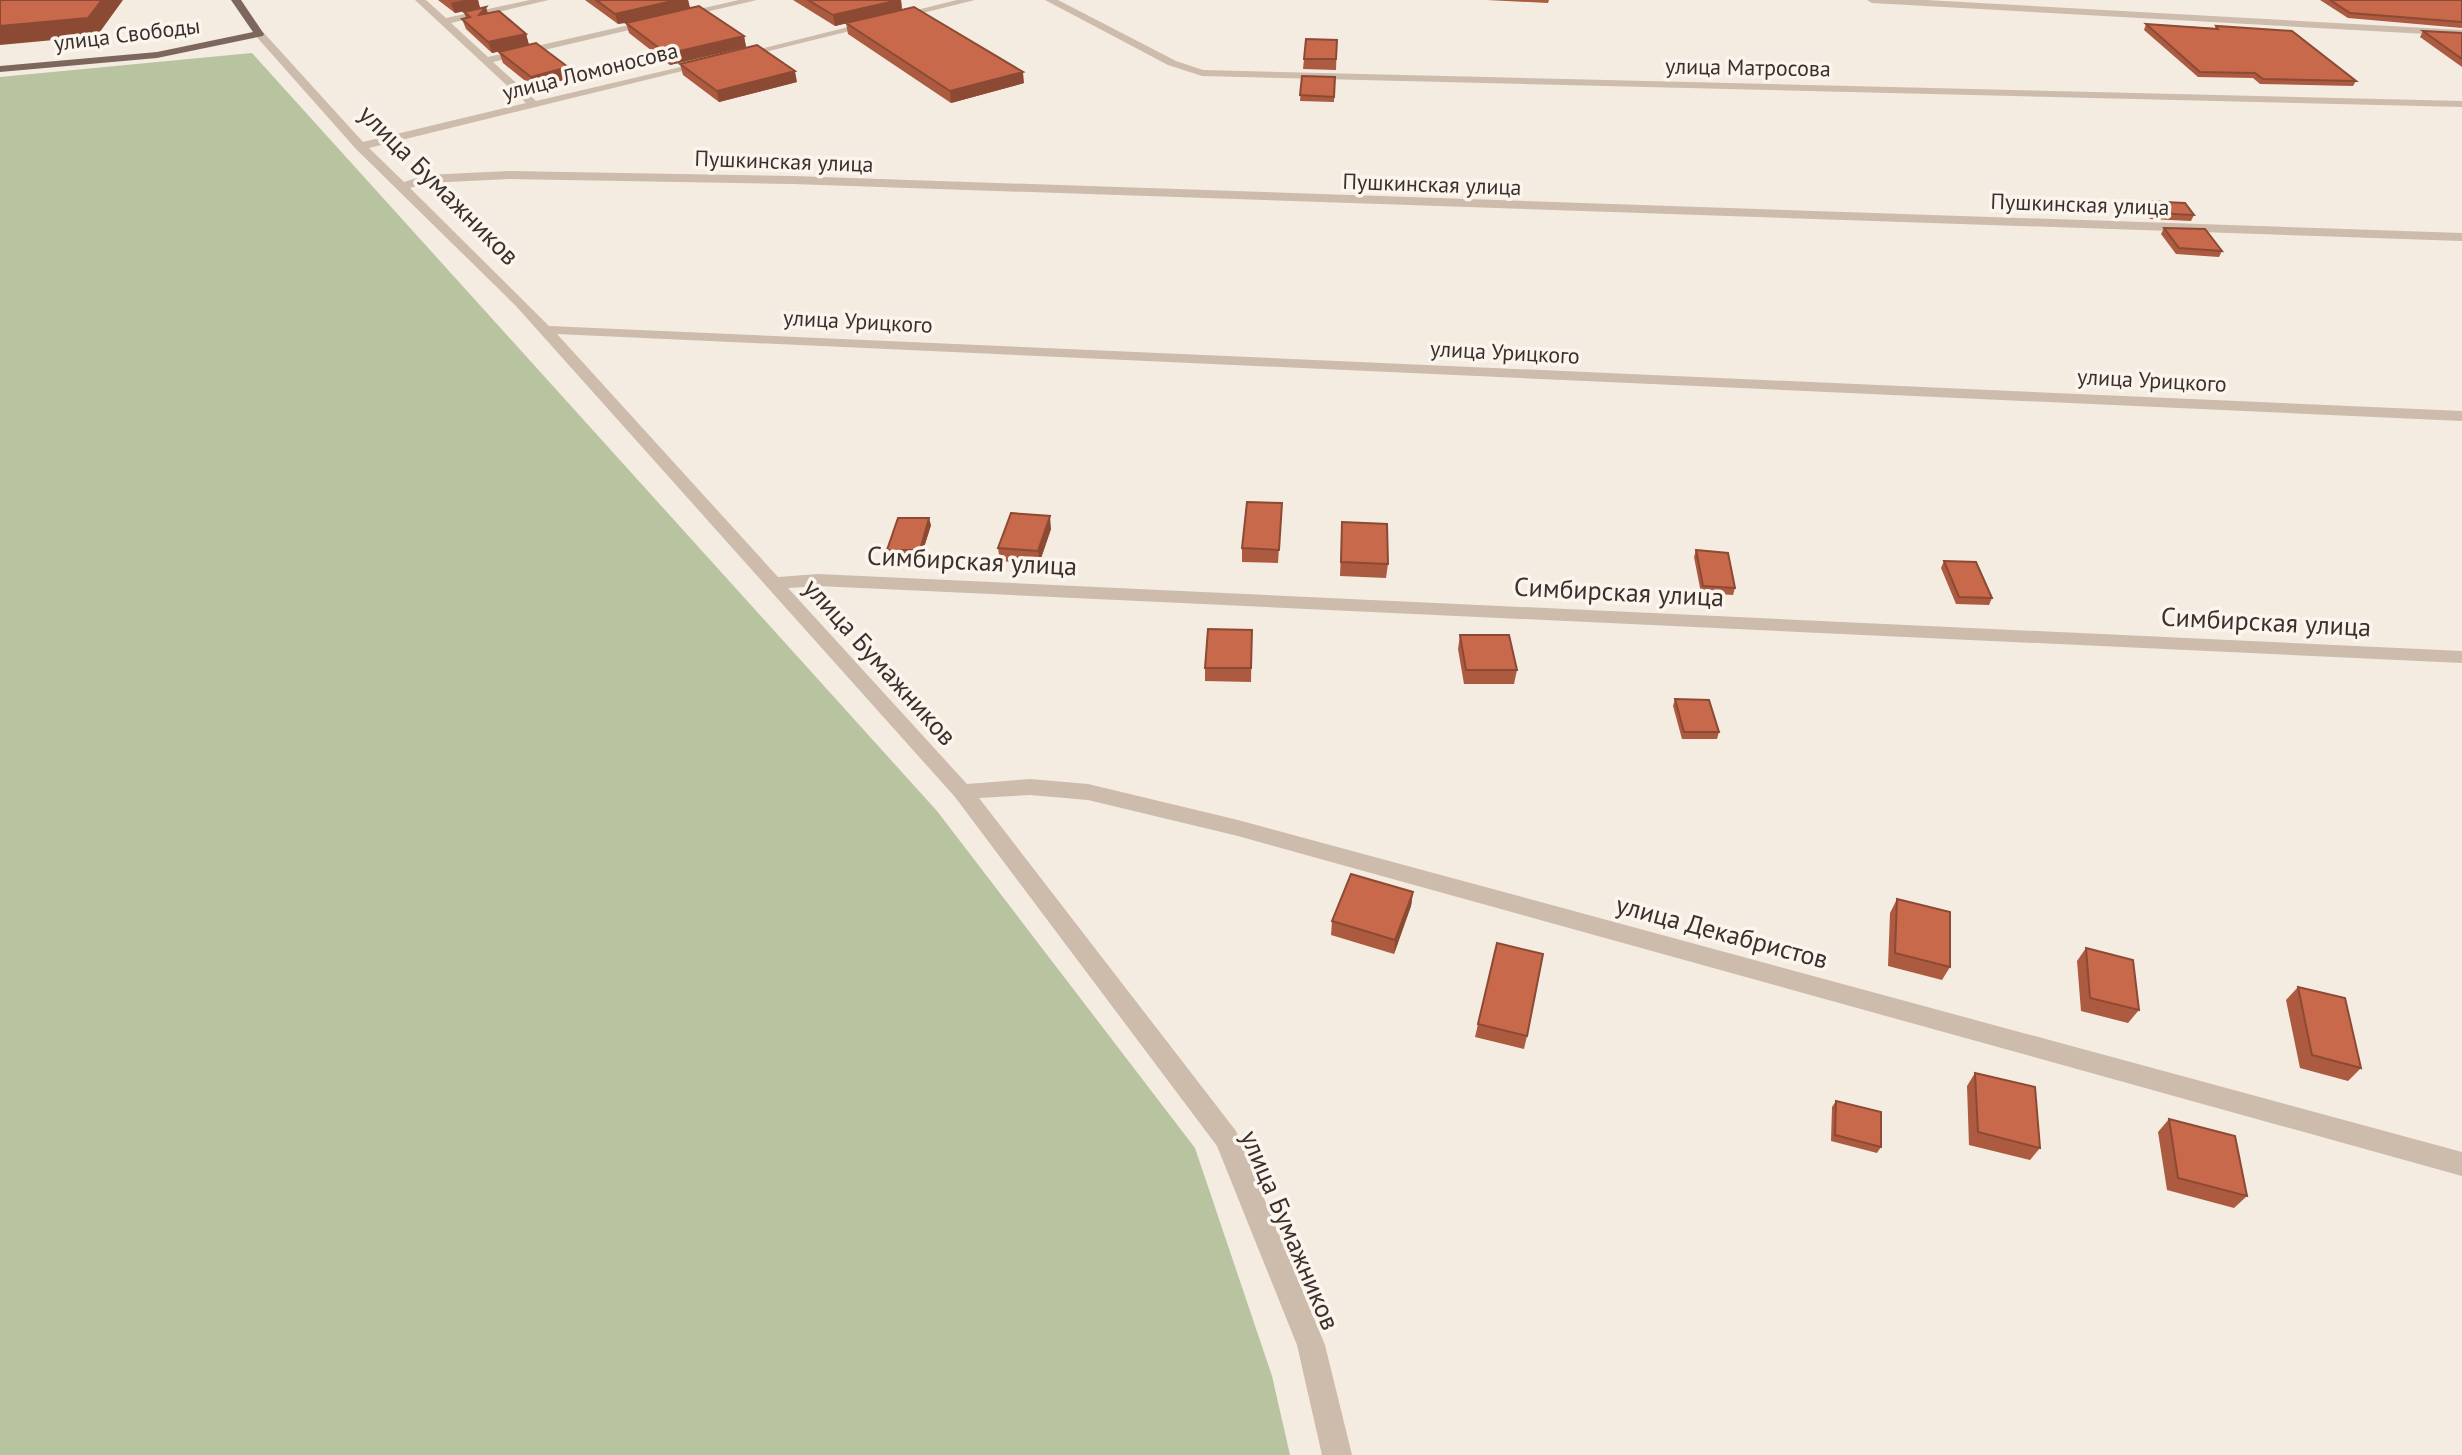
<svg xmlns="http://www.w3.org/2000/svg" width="2462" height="1455" font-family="'PT Sans',sans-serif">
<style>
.green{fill:#b8c4a0}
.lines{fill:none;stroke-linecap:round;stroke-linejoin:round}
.minor{fill:#cdbbac;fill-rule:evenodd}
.major{fill:#7d675c;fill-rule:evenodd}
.wall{fill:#ac5a40}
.shaded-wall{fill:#8c4a34}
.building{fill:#c8694b;stroke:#8c4a34;stroke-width:2}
.labels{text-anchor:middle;stroke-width:7;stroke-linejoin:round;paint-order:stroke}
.far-street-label{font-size:22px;fill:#3b302b;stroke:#fbf5ee}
.street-label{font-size:26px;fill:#3b302b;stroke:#fbf5ee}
</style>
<rect width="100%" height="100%" fill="#f4ebe1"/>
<path class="green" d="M252 53 937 811 1195 1148 1272 1376 1290 1455H0V77Z"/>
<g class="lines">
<path class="minor" d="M415 0H426L446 18 530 0H549L451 23 488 57 739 0H757L493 62 536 101 706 61 711 64 369 148 404 182 426 175 509 171 793 176 2462 233V241L793 184 509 179 427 183 410 188 549 326 2462 411V421L557 334 778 577 818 574 2462 651V663L818 586 788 588 967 784 1030 779 1088 784 1238 820 2462 1152V1176L1238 836 1088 800 1030 795 979 798 1236 1131 1325 1345 1352 1455H1322L1297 1345 1217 1146 955 797 516 306 356 149 254 34 263 32 363 142 526 103Z
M957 0H975L737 59 732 56Z
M1045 0H1058L1176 61 1203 70 2462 101V107L1202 76 1168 65Z
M1867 0H1926L2462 30V36L1872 3Z"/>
<path class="major" d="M231 0H241L264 34 263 36 157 58 0 72V66L157 52 253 32Z"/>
</g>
<path class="wall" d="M438 0H478L480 8 455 13Z
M585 0H688L690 8 744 36 746 47 670 65 629 33 626 23 618 24Z
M793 0H901L902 10 835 26Z
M1487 0H1549L1548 3Z
M2320 0H2462V28L2348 18Z
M464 12 488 13 526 34 529 45 492 53 466 29 462 19 466 18Z
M846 23 1024 83 951 103 848 34Z
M2146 24 2215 28 2216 26 2356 81 2353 86 2260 84 2253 78 2198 77 2144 30Z
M2423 31 2462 33V67L2420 37Z
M1337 40 1336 70 1303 69 1304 59Z
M499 52 571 78 534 88 503 63Z
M680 64 797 82 719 102 683 75Z
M1302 76 1335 77 1334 102 1300 101Z
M2144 201 2194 215 2191 221 2150 219 2142 207Z
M2164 228 2222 251 2219 257 2176 254 2161 234Z
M1282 503 1278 563 1242 562V548Z
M1342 522 1388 564 1386 578 1340 576Z
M931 525 921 557 888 556 887 550Z
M1051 529 1039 564 1000 561 998 548Z
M1696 550 1735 588 1733 595 1701 593 1694 557Z
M1944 561 1992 598 1989 605 1956 604 1941 568Z
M1252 630 1251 682 1205 681V668Z
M1460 635 1517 670 1514 684H1464L1458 649Z
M1675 699 1719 732 1717 739H1682L1673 706Z
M1413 892 1411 906 1394 954 1331 935 1332 921Z
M1897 899 1950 967 1942 980 1888 966 1890 913Z
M1497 943 1527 1036 1524 1049 1475 1037Z
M2086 948 2139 1010 2128 1023 2081 1011 2077 961Z
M2298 987 2361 1068 2348 1081 2300 1068 2286 1000Z
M1975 1073 2040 1148 2030 1160 1969 1145 1967 1086Z
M1836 1101 1881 1147 1877 1153 1831 1141 1832 1107Z
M2169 1119 2247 1196 2234 1208 2167 1190 2158 1132Z"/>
<path class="shaded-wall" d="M102 0H123L97 36 0 45V26Z
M464 0H478L480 8 455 13 451 3Z
M677 0H688L690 8 618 24 615 14Z
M901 0 902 10 835 26 833 15Z
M486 7 489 17 479 15Z
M526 34 529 45 492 53 488 42Z
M744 36 746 47 670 65 667 54Z
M568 67 571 78 534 88 531 77Z
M795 71 797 82 719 102 717 91Z
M1023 72 1024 83 951 103 950 91Z
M1050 516 1051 529 1039 564 1038 551Z
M929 518 931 525 921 557 920 550Z
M1413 892 1411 906 1394 954 1395 940Z"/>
<path class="building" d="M0 0H102L88 18 0 26Z
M596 0H677L615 14Z
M808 0H899L833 15Z
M2330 0H2462V22L2350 13Z
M699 6 744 36 667 54 626 23Z
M486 7 479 15 499 11 526 34 488 42 462 19 470 17 464 12Z
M914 7 1023 72 950 91 846 23Z
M2146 24 2218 29 2216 26 2292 31 2356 81 2263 79 2255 73 2200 72Z
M2423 31 2462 33V59Z
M1306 39 1337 40 1336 59H1304Z
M536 43 568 67 531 77 499 52Z
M757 45 795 71 717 91 680 64Z
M1302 76 1335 77 1334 97 1300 95Z
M2144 201 2185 203 2194 215 2153 213Z
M2164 228 2205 229 2222 251 2179 248Z
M1247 502 1282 503 1279 550 1242 548Z
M1011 513 1050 516 1038 551 998 548Z
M898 518H929L920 550H887Z
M1342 522 1387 524 1388 564 1341 562Z
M1696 550 1728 553 1735 588 1703 586Z
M1944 561 1976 562 1992 598 1959 597Z
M1208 629 1252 630 1251 668H1205Z
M1460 635H1509L1517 670H1466Z
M1675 699 1709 700 1719 732H1684Z
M1351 874 1413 892 1395 940 1332 921Z
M1897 899 1950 912V967L1895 953Z
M1497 943 1543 954 1527 1036 1478 1024Z
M2086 948 2133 960 2139 1010 2090 998Z
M2298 987 2345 998 2361 1068 2312 1055Z
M1975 1073 2035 1087 2040 1148 1978 1132Z
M1836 1101 1881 1112V1147L1835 1135Z
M2169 1119 2235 1136 2247 1196 2178 1178Z"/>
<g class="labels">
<g class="far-street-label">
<text transform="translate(127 34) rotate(-7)" y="8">улица Свободы</text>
<text transform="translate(1748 67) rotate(1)" y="8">улица Матросова</text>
<text transform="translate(590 71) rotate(-14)" y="8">улица Ломоносова</text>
<text transform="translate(784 161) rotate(2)" y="8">Пушкинская улица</text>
<text transform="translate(1432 184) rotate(2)" y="8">Пушкинская улица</text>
<text transform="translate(2080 204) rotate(2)" y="8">Пушкинская улица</text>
<text transform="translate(858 321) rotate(3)" y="8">улица Урицкого</text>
<text transform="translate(1505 352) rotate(3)" y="8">улица Урицкого</text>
<text transform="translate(2152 380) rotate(3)" y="8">улица Урицкого</text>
</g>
<g class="street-label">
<text transform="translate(439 185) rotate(45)" y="9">улица Бумажников</text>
<text transform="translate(972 561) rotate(3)" y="9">Симбирская улица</text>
<text transform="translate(1619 592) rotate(3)" y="9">Симбирская улица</text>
<text transform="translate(2266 622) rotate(3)" y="9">Симбирская улица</text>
<text transform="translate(880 662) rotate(48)" y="9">улица Бумажников</text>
<text transform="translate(1722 932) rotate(15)" y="9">улица Декабристов</text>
<text transform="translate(1290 1230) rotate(67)" y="9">улица Бумажников</text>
</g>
</g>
</svg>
